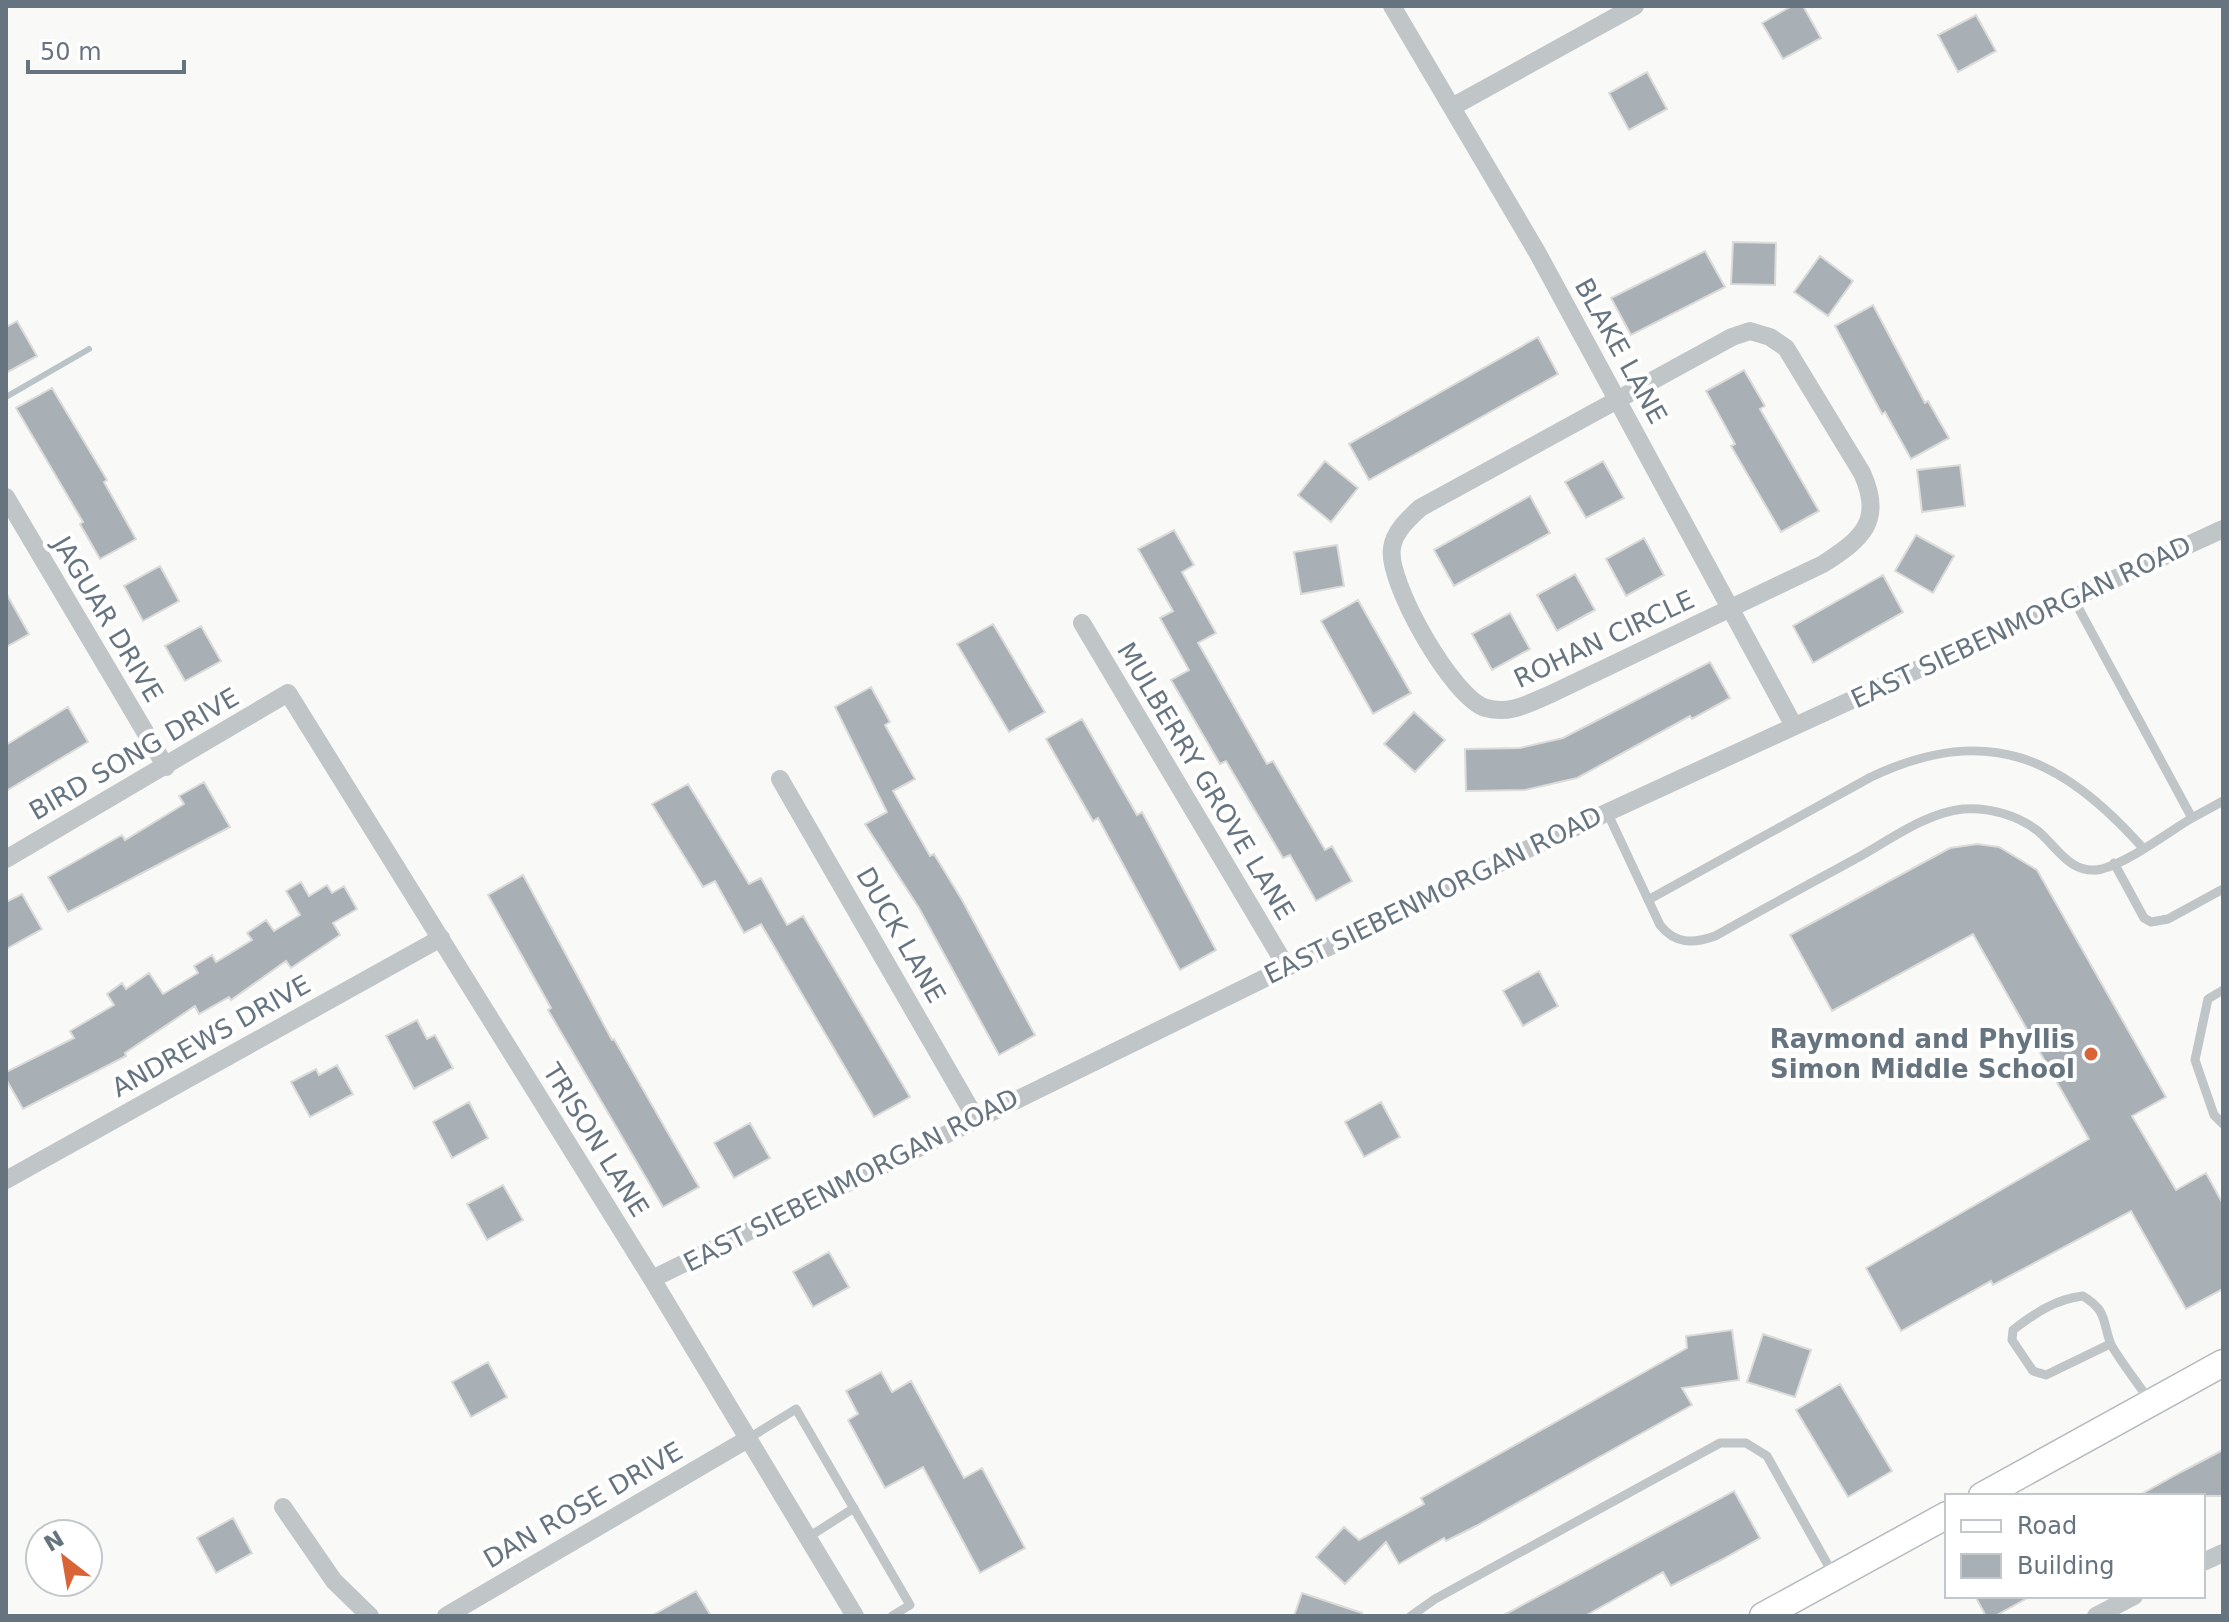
<svg xmlns="http://www.w3.org/2000/svg" width="2229" height="1622" font-family="'DejaVu Sans',sans-serif">
<style>
.lines{fill:none;stroke-linecap:round;stroke-linejoin:round}
.stream{stroke:#bac4c8;stroke-width:6}
.building{fill:#a8b0b6;stroke:#dbdbda;stroke-width:2}
.secondary-casing{stroke:#b5babf;stroke-width:29}
.lane{stroke:#c0c5c8;stroke-width:9}
.street{stroke:#c0c5c8;stroke-width:18}
.secondary{stroke:#fff;stroke-width:26}
.poi-dot{fill:#d96438;stroke:#fff;stroke-width:3}
.labels{text-anchor:middle;stroke-width:8;stroke-linejoin:round;paint-order:stroke}
.street-label{font-size:26px;fill:#667480;stroke:#fff}
.poi-label{font-size:26px;font-weight:bold;fill:#667480;stroke:#fff;text-anchor:end}
</style>
<rect width="100%" height="100%" fill="#f9f9f7"/>
<g class="lines">
<path class="stream" d="M6 397 89 349"/>
</g>
<path class="building" d="M1792 6H1803L1821 38 1783 59 1762 23Z
M1976 15 1996 51 1958 72 1938 35Z
M1647 72 1667 109 1629 130 1609 93Z
M1733 242 1776 243 1775 285 1731 284Z
M1705 251 1725 287 1631 335 1611 298Z
M1820 256 1853 281 1828 316 1794 292Z
M1873 305 1925 403 1928 401 1949 438 1911 459 1885 412 1882 414 1835 326Z
M17 321 37 356 6 373V327Z
M1538 337 1558 374 1369 480 1349 444Z
M1744 370 1765 406 1760 409 1819 511 1781 532 1731 446 1735 444 1706 391Z
M52 388 107 480 104 482 136 539 100 559 80 524 83 522 16 408Z
M1325 461 1358 488 1331 522 1298 495Z
M1603 461 1624 498 1586 518 1565 482Z
M1960 465 1965 506 1922 512 1917 470Z
M1530 496 1550 533 1454 586 1434 550Z
M1174 530 1194 565 1182 572 1216 633 1198 643 1267 764 1273 761 1325 850 1332 846 1352 881 1316 901 1290 855 1283 858 1226 761 1220 764 1171 680 1189 670 1160 618 1173 611 1138 549Z
M1916 535 1954 556 1933 593 1895 571Z
M1644 538 1664 575 1626 596 1606 559Z
M1337 545 1344 586 1301 594 1294 552Z
M160 566 179 601 143 621 124 586Z
M1575 574 1595 610 1557 631 1537 595Z
M1883 575 1903 612 1813 663 1793 626Z
M6 593 29 634 6 647Z
M1358 600 1411 693 1373 714 1321 621Z
M1510 613 1530 649 1492 670 1472 634Z
M993 624 1045 712 1009 732 957 644Z
M201 626 221 661 185 681 165 646Z
M1710 662 1730 698 1692 719 1690 716 1577 778 1525 790 1466 791 1465 749 1520 748 1563 738Z
M871 687 890 722 885 725 915 779 893 791 930 856 934 854 962 900 1035 1035 999 1055 919 908 865 824 887 812 835 707Z
M68 707 88 742 6 791V745Z
M1414 712 1445 740 1415 772 1384 744Z
M1082 719 1137 815 1142 812 1216 950 1180 970 1098 818 1093 821 1046 739Z
M204 782 230 827 68 912 48 877 122 835 125 840 184 804 179 796Z
M688 784 749 884 761 878 787 925 803 916 910 1097 874 1117 761 924 744 933 715 881 703 887 652 804Z
M1977 844 1999 847 2037 870 2166 1097 2132 1116 2176 1190 2206 1173 2223 1204V1289L2186 1309 2131 1211 1993 1285 1991 1281 1901 1331 1866 1268 2089 1139 1973 934 1832 1011 1790 935 1950 848Z
M523 875 612 1040 614 1039 699 1187 663 1207 548 1010 551 1008 488 895Z
M301 882 309 896 327 885 332 893 344 886 357 909 333 923 340 935 291 968 286 961 231 1000 229 997 199 1014 195 1006 125 1053 126 1056 23 1109 6 1079V1072L74 1038 70 1031 114 1005 107 994 122 983 126 989 149 973 163 994 198 973 194 966 212 955 216 962 252 940 247 933 266 920 274 931 300 915 286 891Z
M22 894 42 929 6 949V902Z
M1539 971 1558 1006 1523 1026 1503 991Z
M417 1020 427 1039 435 1035 453 1068 414 1089 386 1036Z
M337 1065 353 1094 310 1117 291 1082 316 1069 319 1075Z
M469 1102 488 1138 452 1158 433 1122Z
M1381 1102 1400 1137 1364 1157 1345 1122Z
M750 1123 770 1158 734 1178 714 1143Z
M503 1185 523 1220 487 1240 467 1204Z
M829 1252 849 1287 813 1307 793 1272Z
M1732 1330 1739 1380 1682 1388 1692 1405 1476 1526 1446 1541 1444 1538 1399 1564 1386 1542 1345 1584 1316 1557 1344 1527 1359 1540 1424 1504 1421 1498 1687 1348 1686 1336Z
M1763 1334 1811 1350 1795 1397 1747 1382Z
M488 1362 507 1397 471 1417 452 1382Z
M881 1372 892 1392 911 1381 964 1478 982 1468 1025 1548 980 1573 923 1467 885 1488 848 1420 858 1414 846 1391Z
M1840 1384 1892 1471 1848 1497 1796 1410Z
M2223 1450V1496H2138L2183 1471Z
M1734 1491 1760 1538 1721 1560 1671 1586 1663 1572 1585 1616H1502Z
M233 1518 252 1553 216 1573 197 1538Z
M696 1591 711 1616H651Z
M1302 1593 1362 1613 1361 1616H1294Z
M1975 1596H2031L1995 1616H1986Z"/>
<g class="lines">
<g class="secondary-casing">
<path id="secondary" d="M1982 1496 2223 1363
M1763 1616 1947 1515"/>
</g>
<path class="lane" d="M1607 812 1660 925C1675 944 1693 944 1715 936 1763 909 1811 883 1859 857 1891 839 1926 813 1963 809 1989 807 2017 815 2038 831 2058 848 2071 876 2102 869 2129 862 2167 833 2192 818L2073 598
M2192 818 2223 801
M2114 863 2144 918 2151 922 2168 919 2223 889
M1648 900 1871 777C1987 722 2061 757 2142 847
M2223 990 2208 999 2195 1060 2214 1115 2223 1124
M2110 1344 2046 1375 2033 1371 2012 1340 2013 1330C2035 1313 2056 1299 2083 1296 2107 1311 2102 1319 2110 1342 2112 1350 2142 1389 2149 1400
M746 1440 796 1409 910 1605 892 1616
M807 1538 854 1508
M1411 1616 1435 1599 1720 1443H1746L1767 1456 1833 1574"/>
<path class="street" d="M1392 6 1537 252 1794 726
M1452 107 1635 6
M1750 331 1770 337 1786 348 1862 473C1884 521 1862 539 1823 564L1551 694C1529 703 1510 715 1486 708 1453 699 1386 581 1392 548 1394 532 1408 519 1420 508L1732 337Z
M6 497 166 767
M1082 623 1286 966
M780 779 975 1117
M6 859 288 693 652 1279 855 1616
M6 1180 441 938
M652 1279 1530 848 2223 529
M283 1507 334 1581 370 1616
M2203 1562 2223 1553
M446 1616 746 1440
M2096 1616 2134 1596"/>
<use href="#secondary" class="secondary"/>
</g>
<circle class="poi-dot" cx="2091" cy="1054" r="8"/>
<g class="labels">
<g class="street-label">
<text transform="translate(1621 351) rotate(61)" y="9">BLAKE LANE</text>
<text transform="translate(108 619) rotate(59)" y="9">JAGUAR DRIVE</text>
<text transform="translate(2021 622) rotate(-25)" y="9">EAST SIEBENMORGAN ROAD</text>
<text transform="translate(1604 639) rotate(-25)" y="9">ROHAN CIRCLE</text>
<text transform="translate(134 754) rotate(-30)" y="9">BIRD SONG DRIVE</text>
<text transform="translate(1206 781) rotate(59)" y="9">MULBERRY GROVE LANE</text>
<text transform="translate(1433 895) rotate(-26)" y="9">EAST SIEBENMORGAN ROAD</text>
<text transform="translate(901 935) rotate(60)" y="9">DUCK LANE</text>
<text transform="translate(211 1036) rotate(-29)" y="9">ANDREWS DRIVE</text>
<text transform="translate(596 1140) rotate(58)" y="9">TRISON LANE</text>
<text transform="translate(851 1180) rotate(-27)" y="9">EAST SIEBENMORGAN ROAD</text>
<text transform="translate(583 1505) rotate(-30)" y="9">DAN ROSE DRIVE</text>
</g>
<g class="poi-label">
<text x="2075" y="1048">Raymond and Phyllis<tspan x="2075" dy="30">Simon Middle School</tspan></text>
</g>
</g>
<rect width="2229" height="1622" fill="none" stroke="#667480" stroke-width="16"/>
<rect x="1945" y="1494" width="260" height="104" fill="#ffffff" stroke="#c2c7cc" stroke-width="2"/>
<rect x="1961" y="1520" width="40" height="12" fill="#ffffff" stroke="#c2c7cc" stroke-width="2"/>
<text x="2017" y="1534" font-size="24" fill="#667480">Road</text>
<rect x="1961" y="1554" width="40" height="24" fill="#a8b0b6" stroke="#c2c7cc" stroke-width="2"/>
<text x="2017" y="1574" font-size="24" fill="#667480">Building</text>
<g transform="translate(64 1558) rotate(329)"><circle r="38" fill="#ffffff" stroke="#c2c7cc" stroke-width="2"/>
<path d="M0-6L14 30L0 20L-14 30Z" fill="#d96438"/>
<text y="-12" font-size="22" font-weight="bold" text-anchor="middle" fill="#667480">N</text>
</g>
<path d="M28 60v12h156v-12" fill="none" stroke="#667480" stroke-width="4"/>
<text x="40" y="60" font-size="24" fill="#667480" stroke="#ffffff" stroke-width="6" paint-order="stroke">50 m</text>
</svg>
